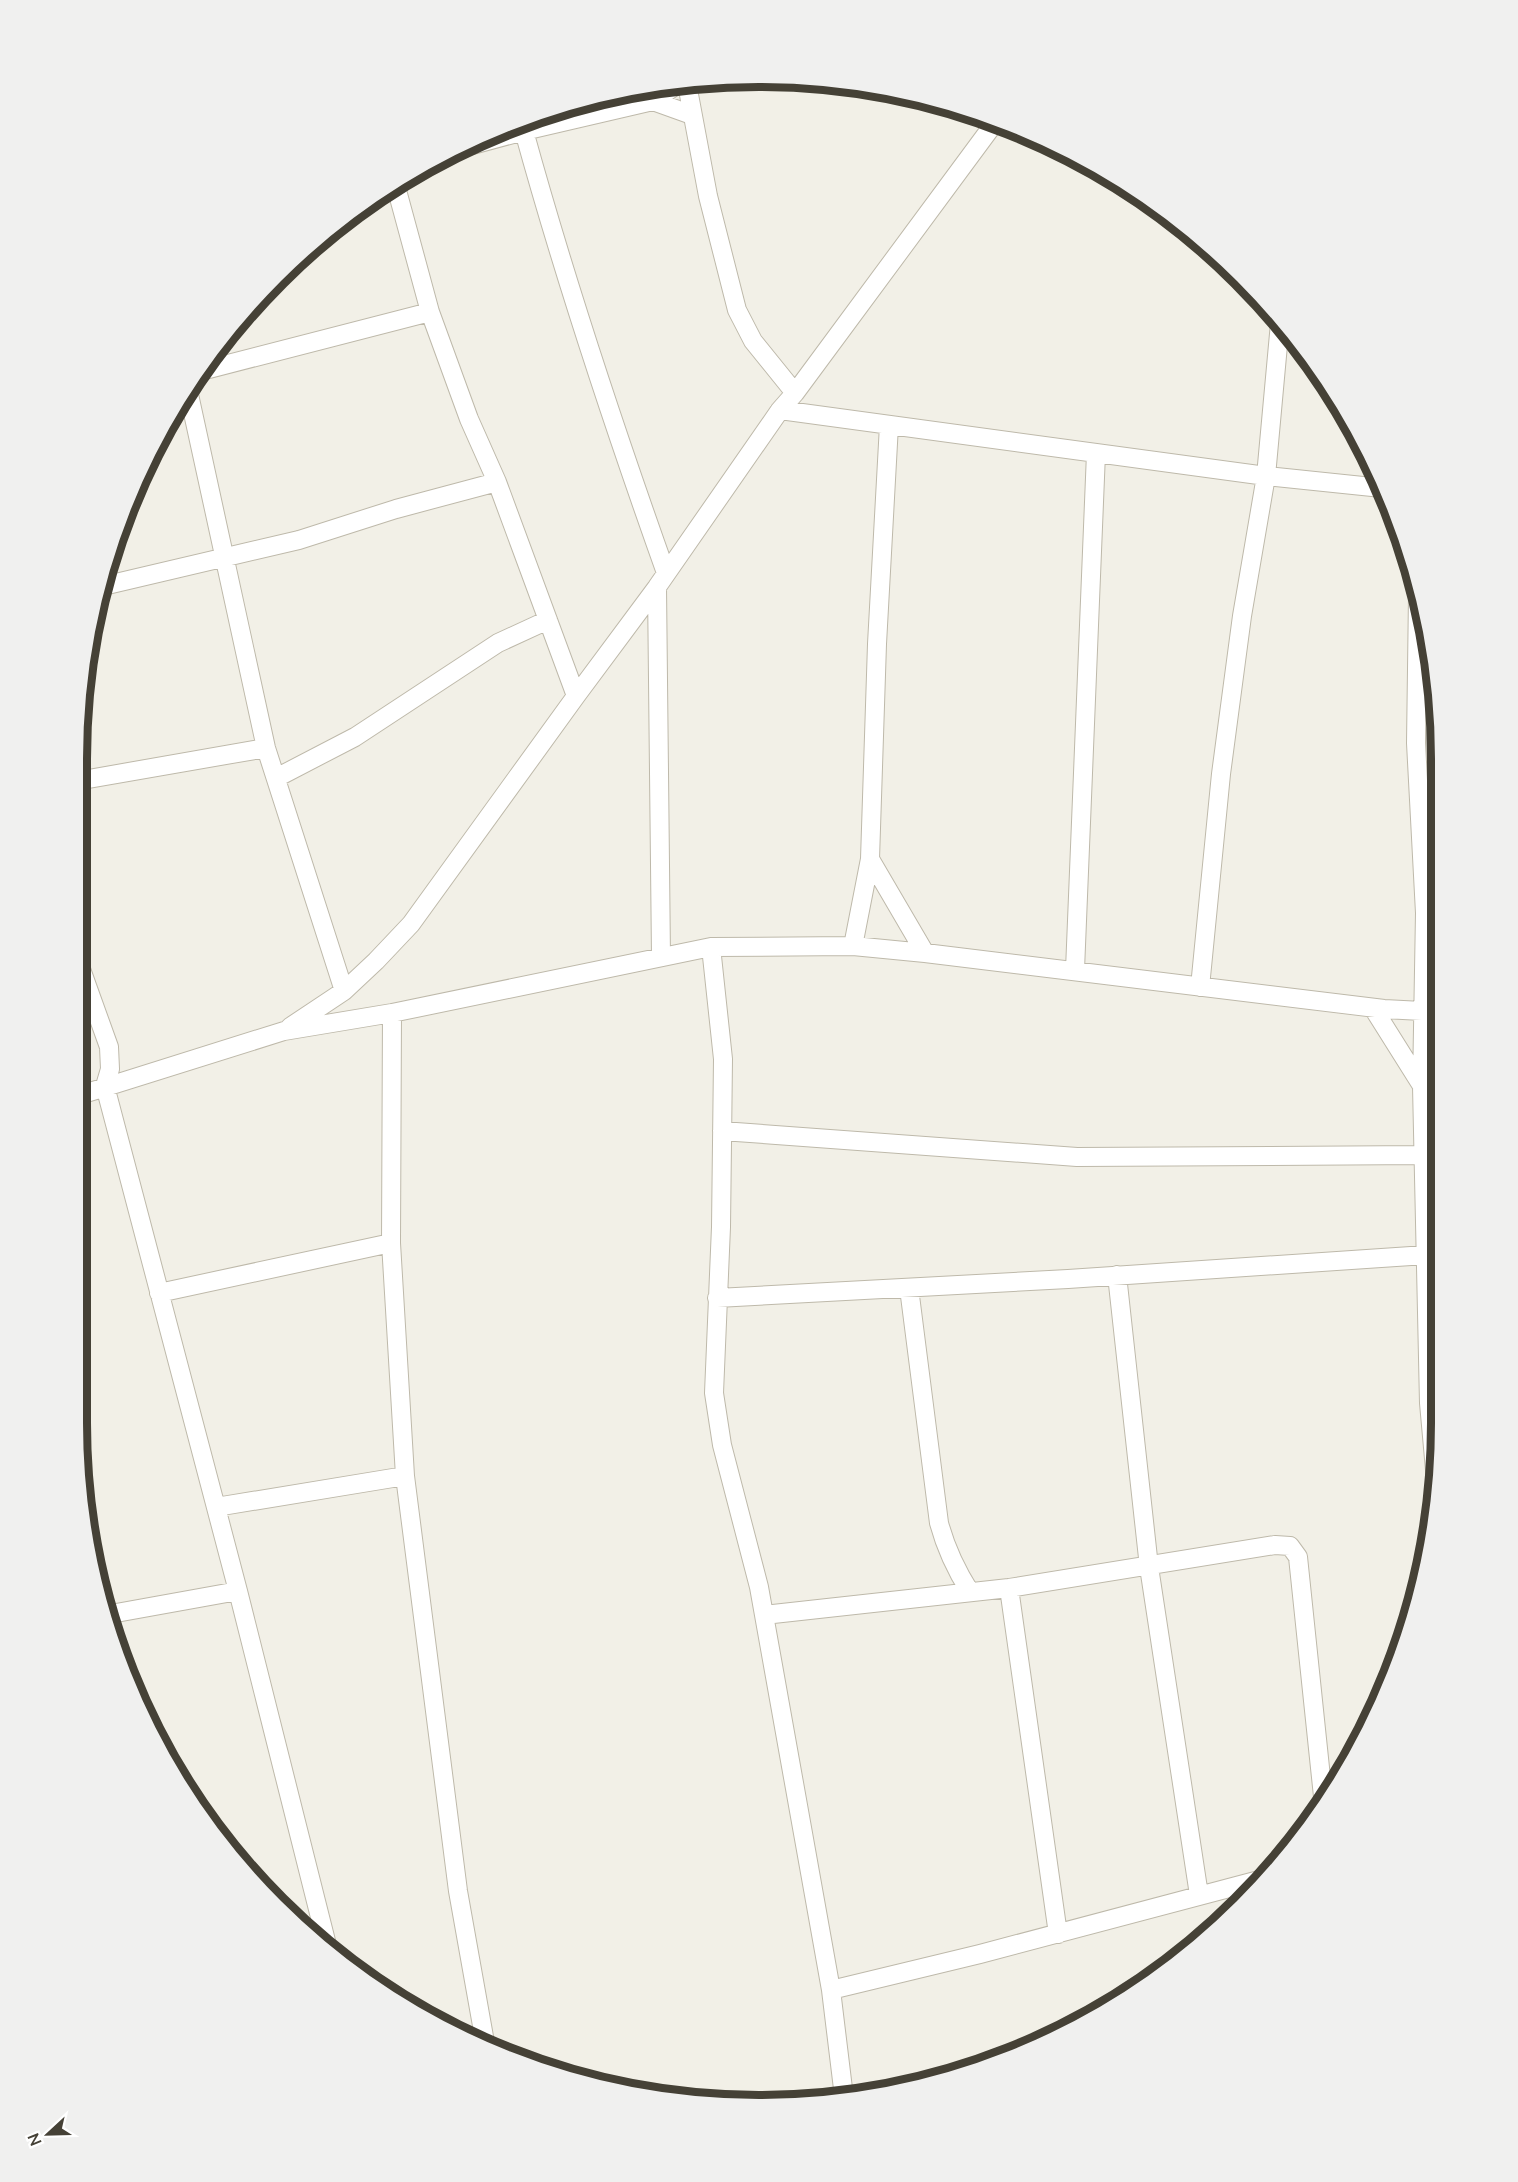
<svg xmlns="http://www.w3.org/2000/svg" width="1518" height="2182" font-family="'Nunito Sans',sans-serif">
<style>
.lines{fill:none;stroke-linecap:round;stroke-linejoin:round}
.minor-casing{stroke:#beb9aa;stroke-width:20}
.minor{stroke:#fff;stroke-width:18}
.rim{fill:none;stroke:#454136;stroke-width:8}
</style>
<rect width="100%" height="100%" fill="#f2f0e7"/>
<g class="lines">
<g class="minor-casing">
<path id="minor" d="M687 84 708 196 737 310 753 341 795 393
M653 101 692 115
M524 131C565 280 614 427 666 573
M461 148 524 131 653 101 678 84
M395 183 430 312 469 419 497 482 576 696
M201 371 430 312
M188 390 266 748 344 991
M780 410 1266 476 1382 488
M103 586 299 540 396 509 497 482
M657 587 661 957
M1418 595 1416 743 1425 913 1422 1086 1429 1403 1436 1481
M276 778 355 737 498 643 548 620
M77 781 266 748
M1420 817 1441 823
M870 859 925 953
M853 946 870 859 877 644 889 425
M711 947 723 1059 721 1227 714 1393 722 1445 759 1587 831 1990 844 2097
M77 958 109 1047 110 1069 105 1086 238 1591 328 1949
M1075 970 1096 453
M1200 987 1221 774 1242 616 1266 476 1280 323
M1373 1008 1422 1086
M392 1013 391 1243 405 1476 458 1891 486 2048
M290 1027 344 991 376 961 411 924 576 696 657 587 780 410 795 393 996 121
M77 1096 284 1031 392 1013 711 947 853 946 925 953 1384 1009 1441 1012
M722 1131 1077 1157 1424 1155
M1117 1275 1149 1567 1199 1895
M909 1288 939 1523C946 1549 956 1570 970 1592
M159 1293 391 1243
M717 1298 1068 1279 1426 1255
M216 1507 405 1476
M1009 1588 1058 1934
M105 1615 238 1591
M764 1615 1009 1588 1275 1545 1290 1546 1298 1557 1324 1806
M831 1990 980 1954 1263 1879"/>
</g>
<use href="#minor" class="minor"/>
</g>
<path d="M0 0H1518V2182H0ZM759 87H759A672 672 0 0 1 1431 759V1423A672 672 0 0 1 759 2095H759A672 672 0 0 1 87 1423V759A672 672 0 0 1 759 87Z" fill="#f0f0ef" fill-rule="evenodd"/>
<path class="rim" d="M759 87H759A672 672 0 0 1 1431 759V1423A672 672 0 0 1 759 2095H759A672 672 0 0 1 87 1423V759A672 672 0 0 1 759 87Z"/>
<g transform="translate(48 2134) rotate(248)" stroke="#ffffff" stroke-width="4.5" paint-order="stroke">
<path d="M0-4.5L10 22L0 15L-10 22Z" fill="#454136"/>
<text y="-9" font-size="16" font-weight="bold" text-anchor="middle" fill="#454136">N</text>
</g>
</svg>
